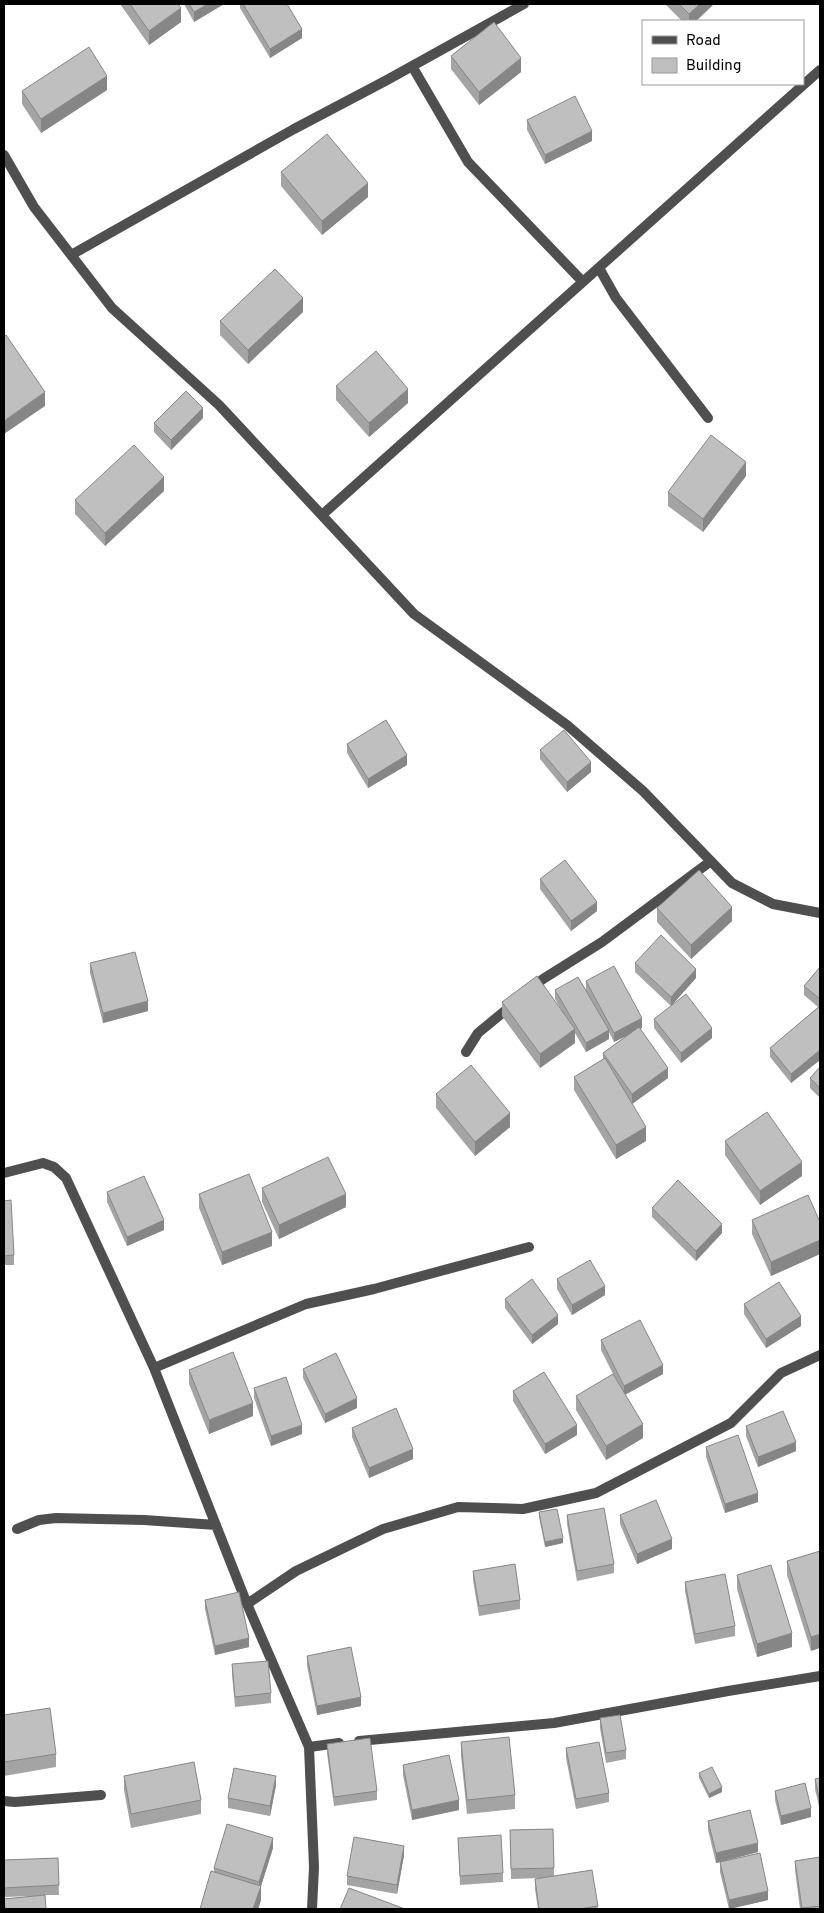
<svg xmlns="http://www.w3.org/2000/svg" width="824" height="1913" font-family="Overpass,sans-serif">
<style>
.lines{fill:none;stroke-linecap:round;stroke-linejoin:round}
.minor{stroke:#4f4f4f;stroke-width:10}
.wall{fill:#a4a4a4}
.shaded-wall{fill:#868686}
.building{fill:#bfbfbf;stroke:#868686}
</style>
<rect width="100%" height="100%" fill="#fff"/>
<g class="lines">
<path class="minor" d="M412 66 468 162 583 282
M4 155 34 207 112 308 219 405 414 614 567 725 643 791 732 883 773 904 820 913
M71 255 294 129 387 80 524 4
M599 268 616 298 708 418
M322 515 820 70
M531 989 543 979 602 942 711 861
M466 1052 478 1033 512 1005
M4 1173 43 1163 54 1167 66 1178 154 1368 247 1604 309 1747 314 1867 312 1909
M154 1368 306 1304 374 1289 529 1247
M17 1529 39 1520 56 1518 144 1520 216 1525
M247 1604 296 1571 383 1529 458 1507 523 1509 596 1493 731 1423 781 1373 820 1355
M359 1741 554 1723 728 1691 820 1676
M309 1747 339 1743
M4 1801 15 1802 101 1795"/>
</g>
<path class="wall" d="M120 4H178L181 22 149 45Z
M184 4H224L194 22Z
M240 4H287L302 38 270 58 240 8Z
M665 4H714L696 21H682Z
M451 56 521 72 479 105 451 69Z
M107 90 41 133 22 104V91Z
M527 120 592 141 545 164 527 130Z
M281 172 368 197 322 235 281 186Z
M303 312 248 364 220 335V321Z
M336 386 408 403 369 437 336 400Z
M203 418 171 450 154 432V423Z
M746 476 703 532 668 506V492Z
M164 491 105 546 75 514V500Z
M347 744 407 765 368 788 347 753Z
M540 750 591 772 567 792 540 759Z
M540 879 597 911 571 931 540 889Z
M657 908 732 921 691 959 657 922Z
M90 963 148 1011 103 1023 90 973Z
M635 963 696 978 672 1005 712 1038 681 1063 654 1028V1019L671 1006 635 972Z
M820 967V1060L791 1083 770 1057V1048L818 1007 804 995V986Z
M586 981 642 1028 640 1029 668 1078 632 1104 646 1141 616 1159 574 1090V1077L603 1060V1053L628 1035 614 1042 609 1032V1039L586 1052 575 1033V1043L540 1068 502 1016V1002L562 1011 555 999V990H586Z
M820 1067V1098L810 1088V1078Z
M436 1094 510 1127 475 1156 436 1108Z
M725 1141 802 1176 760 1205 725 1155Z
M262 1188 346 1207 279 1239 262 1202Z
M107 1192 164 1230 127 1246 107 1202Z
M199 1194 272 1246 222 1265 199 1208Z
M4 1201 14 1255V1265H4Z
M652 1208 722 1233 696 1261 652 1217Z
M752 1220 820 1222V1254L771 1276 752 1234Z
M557 1279 605 1295 572 1315 557 1289Z
M505 1299 558 1324 532 1344 505 1308Z
M744 1304 801 1326 766 1348 744 1314Z
M601 1340 663 1374 625 1395 643 1438 606 1460 576 1410V1396L615 1378 601 1350Z
M303 1369 357 1408 325 1423 303 1378Z
M189 1370 253 1416 209 1434 189 1384Z
M254 1388 302 1434 271 1446 254 1398Z
M513 1391 577 1435 545 1454 513 1401Z
M746 1426 796 1451 758 1467 746 1436Z
M352 1428 413 1459 369 1478 352 1437Z
M706 1447 758 1502 725 1513 706 1457Z
M539 1512 563 1543 545 1547 539 1517Z
M567 1515 614 1564V1573L577 1581 567 1524Z
M620 1515 672 1549 637 1564 620 1524Z
M820 1551 811 1651 787 1575V1561Z
M473 1571 520 1600V1609L479 1616 473 1580Z
M737 1575 792 1647 757 1657 737 1589Z
M685 1582 735 1626V1636L695 1644 685 1591Z
M205 1600 249 1647 215 1655 205 1609Z
M307 1656 361 1706 317 1715 307 1666Z
M232 1664 271 1693V1703L235 1707 232 1674Z
M4 1715 56 1754V1767L4 1776Z
M600 1718 626 1750V1759L606 1763 600 1728Z
M461 1742 515 1795V1809L467 1814 461 1756Z
M327 1744 377 1791V1800L334 1806 327 1753Z
M566 1748 609 1793V1802L576 1809 566 1758Z
M403 1765 459 1810 412 1820 403 1775Z
M699 1773 722 1792 709 1798 699 1778Z
M124 1776 201 1800V1814L131 1828 124 1790Z
M820 1778V1811L815 1789V1779Z
M276 1785 270 1816 228 1808V1798Z
M775 1791 811 1817 781 1825 775 1800Z
M708 1821 758 1852 716 1863 708 1830Z
M553 1829 554 1876 598 1906V1909H538L535 1889V1879L542 1878 511 1879 510 1830Z
M458 1838 503 1873V1882L460 1885Z
M273 1848 261 1886V1900L258 1909H200L214 1872V1868Z
M404 1855 397 1894 347 1885V1876Z
M820 1857V1909H800L795 1870V1861Z
M58 1858 59 1895H45L46 1909H4V1899L33 1896 4 1897V1860Z
M720 1862 768 1900 729 1909 720 1872Z"/>
<path class="shaded-wall" d="M208 4H224L194 22V12Z
M700 4H714L696 21H689V14Z
M181 8V22L149 45V31Z
M302 29V38L270 58V49Z
M521 58V72L479 105V92Z
M107 76V90L41 133V119Z
M592 131V141L545 164V155Z
M368 183V197L322 235V221Z
M303 298V312L248 364V350Z
M408 389V403L369 437V423Z
M45 392V406L4 434V421Z
M203 408V418L171 450V440Z
M746 462V476L703 532V519Z
M164 477V491L105 546V533Z
M407 755V765L368 788V779Z
M591 762V772L567 792V782Z
M597 902V911L571 931V921Z
M732 907V921L691 959V945Z
M696 969V978L671 1006V997Z
M148 1001V1011L103 1023V1013Z
M642 1018V1028L614 1042V1033Z
M712 1028V1038L681 1063V1053Z
M575 1029V1043L540 1068V1054Z
M609 1030V1039L586 1052V1043Z
M820 1050V1060L791 1083V1074Z
M668 1068V1078L632 1104V1094Z
M510 1113V1127L475 1156V1142Z
M646 1127V1141L616 1159V1145Z
M802 1162V1176L760 1205V1191Z
M346 1194V1207L279 1239V1225Z
M164 1220V1230L127 1246V1237Z
M722 1224V1233L696 1261V1251Z
M272 1232V1246L222 1265V1252Z
M820 1240V1254L771 1276V1262Z
M605 1286V1295L572 1315V1305Z
M558 1315V1324L532 1344V1335Z
M801 1316V1326L766 1348V1339Z
M663 1365V1374L624 1395V1386Z
M357 1398V1408L325 1423V1414Z
M253 1403V1416L209 1434V1420Z
M643 1424V1438L606 1460V1446Z
M302 1425V1434L271 1446V1436Z
M577 1425V1435L545 1454V1444Z
M796 1442V1451L758 1467V1457Z
M413 1449V1459L369 1478V1468Z
M758 1493V1502L725 1513V1504Z
M563 1538V1543L545 1547V1542Z
M672 1539V1549L637 1564V1554Z
M792 1633V1647L757 1657V1644Z
M820 1634V1648L811 1651V1637Z
M249 1638V1647L215 1655V1646Z
M361 1697V1706L317 1715V1706Z
M276 1776V1785L270 1816V1806Z
M722 1787V1792L709 1798V1794Z
M459 1800V1810L412 1820V1810Z
M811 1808V1817L781 1825V1816Z
M273 1838V1848L261 1886V1900L258 1909H253L259 1891V1882Z
M758 1843V1852L716 1863V1853Z
M404 1846V1855L397 1894V1885Z
M768 1891V1900L729 1909V1900Z"/>
<path class="building" d="M130 4H178L181 8 149 31Z
M189 4H208L194 12Z
M243 4H287L302 29 270 49Z
M679 4H700L689 14Z
M494 22 521 58 479 92 451 56Z
M89 47 107 76 41 119 22 91Z
M575 96 592 131 545 155 527 120Z
M327 134 368 183 322 221 281 172Z
M275 269 303 298 248 350 220 321Z
M6 335 45 392 4 421V337Z
M376 351 408 389 369 423 336 386Z
M186 391 203 408 171 440 154 423Z
M711 435 746 462 703 519 668 492Z
M134 445 164 477 105 533 75 500Z
M386 720 407 755 368 779 347 744Z
M564 730 591 762 567 782 540 750Z
M565 860 597 902 571 921 540 879Z
M699 870 732 907 691 945 657 908Z
M661 935 696 969 671 997 635 963Z
M135 952 148 1001 103 1013 90 963Z
M614 966 642 1018 614 1033 586 981Z
M820 967V999L804 986Z
M537 976 575 1029 540 1054 502 1002Z
M578 977 609 1030 586 1043 555 990Z
M686 994 712 1028 681 1053 654 1019Z
M820 1006V1050L791 1074 770 1048Z
M639 1027 668 1068 632 1094 603 1053Z
M605 1058 646 1127 616 1145 574 1077Z
M471 1065 510 1113 475 1142 436 1094Z
M820 1067V1088L810 1078Z
M767 1112 802 1162 760 1191 725 1141Z
M328 1157 346 1194 279 1225 262 1188Z
M249 1174 272 1232 222 1252 199 1194Z
M144 1176 164 1220 127 1237 107 1192Z
M678 1180 722 1224 696 1251 652 1208Z
M808 1195 820 1222V1240L771 1262 752 1220Z
M11 1200 14 1255 4 1256V1201Z
M590 1260 605 1286 572 1305 557 1279Z
M532 1279 558 1315 532 1335 505 1299Z
M779 1282 801 1316 766 1339 744 1304Z
M640 1320 663 1365 624 1386 601 1340Z
M233 1352 253 1403 209 1420 189 1370Z
M336 1353 357 1398 325 1414 303 1369Z
M544 1372 577 1425 545 1444 513 1391Z
M613 1374 643 1424 606 1446 576 1396Z
M286 1377 302 1425 271 1436 254 1388Z
M396 1408 413 1449 369 1468 352 1428Z
M783 1411 796 1442 758 1457 746 1426Z
M738 1435 758 1493 725 1504 706 1447Z
M656 1500 672 1539 637 1554 620 1515Z
M604 1508 614 1564 577 1571 567 1515Z
M557 1509 563 1538 545 1542 539 1512Z
M820 1551V1634L811 1637 787 1561Z
M515 1564 520 1600 479 1606 473 1571Z
M771 1565 792 1633 757 1644 737 1575Z
M725 1574 735 1626 695 1634 685 1582Z
M239 1592 249 1638 215 1646 205 1600Z
M351 1647 361 1697 317 1706 307 1656Z
M268 1661 271 1693 235 1697 232 1664Z
M50 1708 56 1754 4 1762V1715Z
M620 1715 626 1750 606 1753 600 1718Z
M509 1737 515 1795 467 1800 461 1742Z
M370 1738 377 1791 334 1797 327 1744Z
M599 1742 609 1793 576 1799 566 1748Z
M449 1755 459 1800 412 1810 403 1765Z
M194 1762 201 1800 131 1814 124 1776Z
M712 1767 722 1787 709 1794 699 1773Z
M234 1768 276 1776 270 1806 228 1798Z
M820 1778V1802L815 1779Z
M805 1783 811 1808 781 1816 775 1791Z
M750 1810 758 1843 716 1853 708 1821Z
M227 1824 273 1838 259 1882 214 1868Z
M553 1829 554 1868 511 1869 510 1830Z
M501 1835 503 1873 460 1876 458 1838Z
M354 1837 404 1846 397 1885 347 1876Z
M760 1853 768 1891 729 1900 720 1862Z
M820 1857V1906L802 1908 795 1861Z
M58 1858 59 1885 4 1888V1860Z
M592 1870 598 1906 579 1909H539L535 1879Z
M211 1871 261 1886 253 1909H200Z
M349 1888 405 1909H340Z
M45 1895 46 1909H5L4 1899Z"/>
<rect width="824" height="1913" fill="none" stroke="#000000" stroke-width="10"/>
<rect x="642" y="20" width="162" height="65" fill="#ffffff" stroke="#999999"/>
<rect x="652" y="36" width="25" height="8" fill="#4f4f4f" stroke="#999999"/>
<text x="686" y="45" font-size="15" fill="#000000">Road</text>
<rect x="652" y="58" width="25" height="15" fill="#bfbfbf" stroke="#999999"/>
<text x="686" y="70" font-size="15" fill="#000000">Building</text>
</svg>
